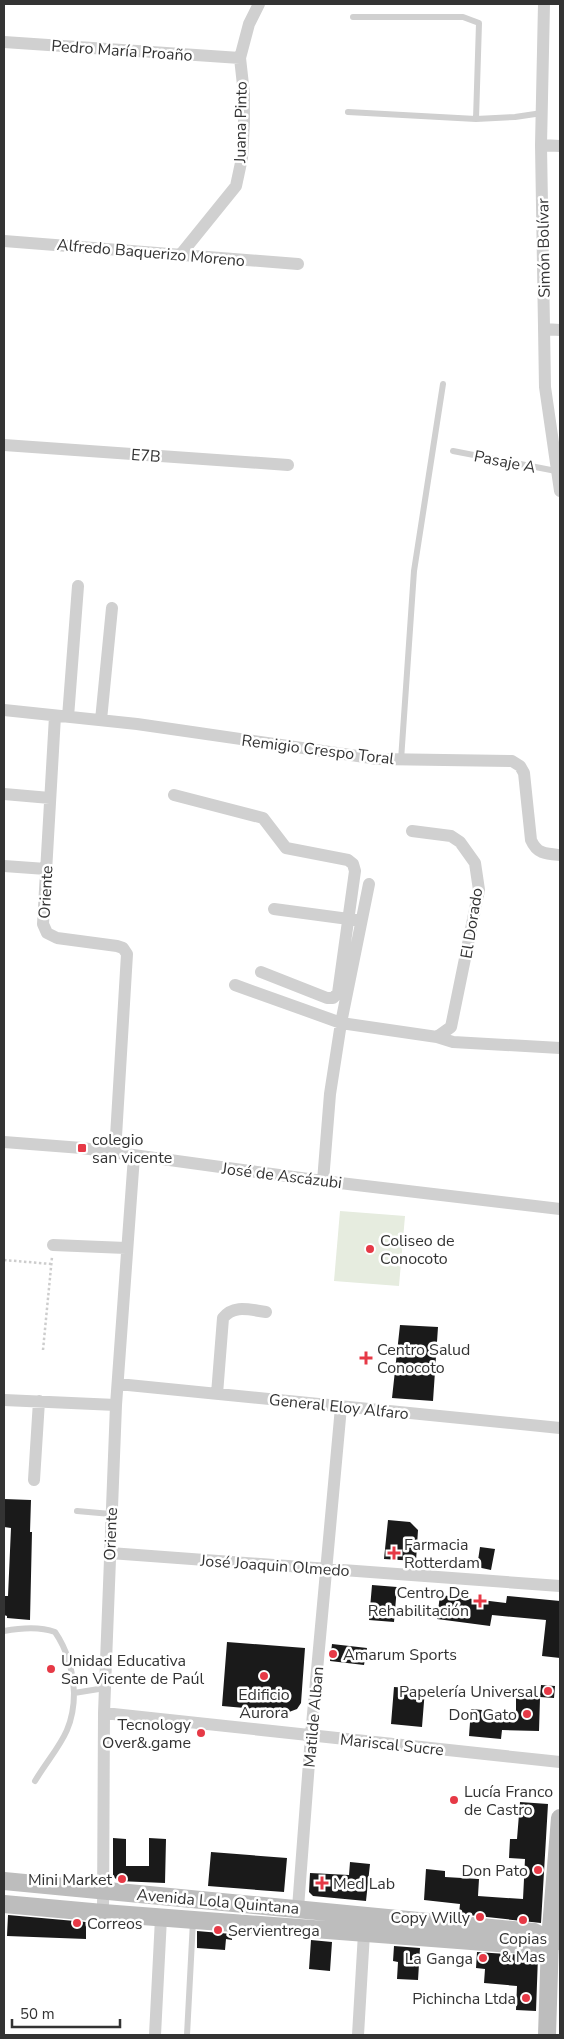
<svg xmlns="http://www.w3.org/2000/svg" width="564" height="2039" font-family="'Nunito Sans',sans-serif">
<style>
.green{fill:#e6ecdf}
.building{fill:#1a1a1a}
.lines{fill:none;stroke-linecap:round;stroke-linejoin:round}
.path{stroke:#cdcdcd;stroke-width:2.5;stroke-dasharray:2.5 2.5;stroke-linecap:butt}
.lane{stroke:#d0d0d0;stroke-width:6}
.street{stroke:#d0d0d0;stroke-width:12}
.secondary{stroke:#bdbdbd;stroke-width:18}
.poi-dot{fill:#e63946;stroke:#fff;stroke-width:2}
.labels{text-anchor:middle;stroke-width:5;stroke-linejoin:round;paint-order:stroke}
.street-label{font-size:16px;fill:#333;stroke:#fff}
.poi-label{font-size:16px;fill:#333;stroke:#fff;text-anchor:start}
</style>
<rect width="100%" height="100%" fill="#fff"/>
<path class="green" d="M340 1211 405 1216 399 1286 334 1281Z"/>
<path class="building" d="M400 1325 438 1327 433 1401 392 1398Z
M4 1499 31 1500 30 1532H32L30 1620 7 1618V1616L4 1615V1596H8L11 1528 4 1527Z
M388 1520 410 1522 418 1530 416 1561 384 1559Z
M480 1547 495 1549 491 1570 477 1567Z
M372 1585 397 1587 394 1622 369 1620Z
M440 1595 506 1603 507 1596 560 1601V1658L542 1656 546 1620 492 1615 490 1626 437 1619Z
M227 1642 305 1648 301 1703 297 1709 289 1712 222 1706Z
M332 1644 367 1648 364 1665 330 1661Z
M541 1685 555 1686 554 1698 540 1697Z
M394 1687 425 1689 422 1727 391 1724Z
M516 1698H540L539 1731 502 1730 501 1739 469 1736 471 1709 516 1713Z
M520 1802 548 1804 541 1923 459 1914 460 1904 424 1900 426 1869 445 1871V1877L479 1879 478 1896 523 1899 525 1859 509 1858 510 1839H517Z
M113 1838 126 1839V1866H149V1838L166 1839 165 1883 118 1881 113 1876Z
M211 1852 287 1858 284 1892 208 1886Z
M350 1862 370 1864 366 1901 313 1896 309 1892 310 1873 349 1875Z
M8 1915 86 1922V1939L7 1936Z
M197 1931 232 1934V1940L226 1939 225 1950 197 1948Z
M311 1940 332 1942 330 1971 309 1969Z
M394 1946 420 1948 418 1980 397 1979 398 1962 393 1961Z
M477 1952 538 1956 536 2011 516 2010 517 1986 484 1983 485 1969 476 1968Z"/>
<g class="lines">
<path class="path" d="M4 1260 51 1264
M43 1350 52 1257"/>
<path class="lane" d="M353 17H463L479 23 476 119 515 117 542 113
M348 112 476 119
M453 451 556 471
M401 760 414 571 443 384
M77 1511 111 1514
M4 1631C20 1628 39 1626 55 1632 68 1651 73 1670 74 1693L105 1688
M35 1781C55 1748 74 1734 74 1693
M187 2035 193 1921"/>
<path class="street" d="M544 4 541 145 545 387 560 491
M4 42 240 58
M541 145 560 146
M4 241 298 264
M181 254 236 186 242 158 244 122V94L240 58 249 24 259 4
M544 329 560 330
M4 445 288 465
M4 710 137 724 378 759 512 761 520 766 524 773 531 840C537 854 546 854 560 855
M55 716 43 924 47 933 57 938 117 946 123 948 127 954 115 1153
M68 717 78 586
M101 720 112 608
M4 794 50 798
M174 795 263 818 286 848 348 860 353 864 355 871 338 993 333 998H327L261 972
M4 866 46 869
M274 909 356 920
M235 985 341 1023 437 1037 451 1027 479 890 475 863 460 842 451 836 412 831
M437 1037 453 1042 560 1048
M4 1142 82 1148 323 1181 560 1209
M323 1181 330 1094 341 1023 369 884
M53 1245 126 1248
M118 1384 560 1428
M217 1394 223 1318C234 1304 250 1310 266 1312
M4 1400 116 1405
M34 1480 39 1401
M110 1553 560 1586
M104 1713 560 1762
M298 1908 311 1736 341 1407
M103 1913 104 1713 116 1405 134 1156
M155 2035 161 1918
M358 2035 364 1933"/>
<path class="secondary" d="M4 1881 534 1932 550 1940 560 1941
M4 1904 103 1913 535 1946 550 1940
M547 2035 550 1940 560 1818"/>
</g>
<g class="poi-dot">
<rect x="77" y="1143" width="10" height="10" rx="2.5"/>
<circle cx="370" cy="1249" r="5"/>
<path d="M363.5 1350.5h5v5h5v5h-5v5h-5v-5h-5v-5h5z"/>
<path d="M391.5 1545.5h5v5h5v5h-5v5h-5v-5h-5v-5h5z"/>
<path d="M477.5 1593.5h5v5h5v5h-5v5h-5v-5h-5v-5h5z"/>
<circle cx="333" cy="1654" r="5"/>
<circle cx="51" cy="1669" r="5"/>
<circle cx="264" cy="1676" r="5"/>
<circle cx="548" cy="1691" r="5"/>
<circle cx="527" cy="1714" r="5"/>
<circle cx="201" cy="1733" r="5"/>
<circle cx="454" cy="1800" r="5"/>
<circle cx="538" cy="1870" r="5"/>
<circle cx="122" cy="1879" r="5"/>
<path d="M319.5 1875.5h5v5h5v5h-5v5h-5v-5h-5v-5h5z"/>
<circle cx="480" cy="1917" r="5"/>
<circle cx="523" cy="1920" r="5"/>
<circle cx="77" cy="1923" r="5"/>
<circle cx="218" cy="1930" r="5"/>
<circle cx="483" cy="1958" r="5"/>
<circle cx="526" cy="1998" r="5"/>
</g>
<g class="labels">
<g class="street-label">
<text transform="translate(122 50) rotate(4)" y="6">Pedro María Proaño</text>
<text transform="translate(240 122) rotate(-89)" y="6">Juana Pinto</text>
<text transform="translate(543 248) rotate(-91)" y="6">Simón Bolívar</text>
<text transform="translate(151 252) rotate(5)" y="6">Alfredo Baquerizo Moreno</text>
<text transform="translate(146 455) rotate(4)" y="6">E7B</text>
<text transform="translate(505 461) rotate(11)" y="6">Pasaje A</text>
<text transform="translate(318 749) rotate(7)" y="6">Remigio Crespo Toral</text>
<text transform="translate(45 892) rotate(-87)" y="6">Oriente</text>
<text transform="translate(471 923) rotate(-81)" y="6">El Dorado</text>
<text transform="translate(282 1175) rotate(7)" y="6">José de Ascázubi</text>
<text transform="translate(339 1406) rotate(6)" y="6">General Eloy Alfaro</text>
<text transform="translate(110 1534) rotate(-88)" y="6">Oriente</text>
<text transform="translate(275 1565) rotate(4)" y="6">José Joaquin Olmedo</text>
<text transform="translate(313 1717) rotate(-85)" y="6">Matilde Alban</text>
<text transform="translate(392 1744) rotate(6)" y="6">Mariscal Sucre</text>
<text transform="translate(218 1901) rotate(5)" y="6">Avenida Lola Quintana</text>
</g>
<g class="poi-label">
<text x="92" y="1145">colegio<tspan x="92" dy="18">san vicente</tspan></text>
<text x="380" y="1246">Coliseo de<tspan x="380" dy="18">Conocoto</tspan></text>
<text x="377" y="1355">Centro Salud<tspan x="377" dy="18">Conocoto</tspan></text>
<text x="404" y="1550">Farmacia<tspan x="404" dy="18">Rotterdam</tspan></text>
<text x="469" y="1598" text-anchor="end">Centro De<tspan x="469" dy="18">Rehabilitación</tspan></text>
<text x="343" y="1660">Amarum Sports</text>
<text x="61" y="1666">Unidad Educativa<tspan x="61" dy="18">San Vicente de Paúl</tspan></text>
<text x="538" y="1697" text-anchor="end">Papelería Universal</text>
<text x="264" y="1700" text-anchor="middle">Edificio<tspan x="264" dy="18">Aurora</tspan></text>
<text x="517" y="1720" text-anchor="end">Don Gato</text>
<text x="191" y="1730" text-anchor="end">Tecnology<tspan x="191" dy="18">Over&amp;.game</tspan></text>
<text x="464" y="1797">Lucía Franco<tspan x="464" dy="18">de Castro</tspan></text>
<text x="528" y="1876" text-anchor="end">Don Pato</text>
<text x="112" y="1885" text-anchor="end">Mini Market</text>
<text x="333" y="1889">Med Lab</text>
<text x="470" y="1923" text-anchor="end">Copy Willy</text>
<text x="87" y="1929">Correos</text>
<text x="228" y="1936">Servientrega</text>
<text x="523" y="1944" text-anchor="middle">Copias<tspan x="523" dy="18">&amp; Mas</tspan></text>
<text x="473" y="1964" text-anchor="end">La Ganga</text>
<text x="516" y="2004" text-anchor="end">Pichincha Ltda</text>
</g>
</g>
<rect width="564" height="2039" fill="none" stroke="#333333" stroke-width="10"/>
<path d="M12 2019v8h108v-8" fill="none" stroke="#333333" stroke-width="2.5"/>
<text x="20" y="2019" font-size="15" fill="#333333" stroke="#ffffff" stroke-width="4" paint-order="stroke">50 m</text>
</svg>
